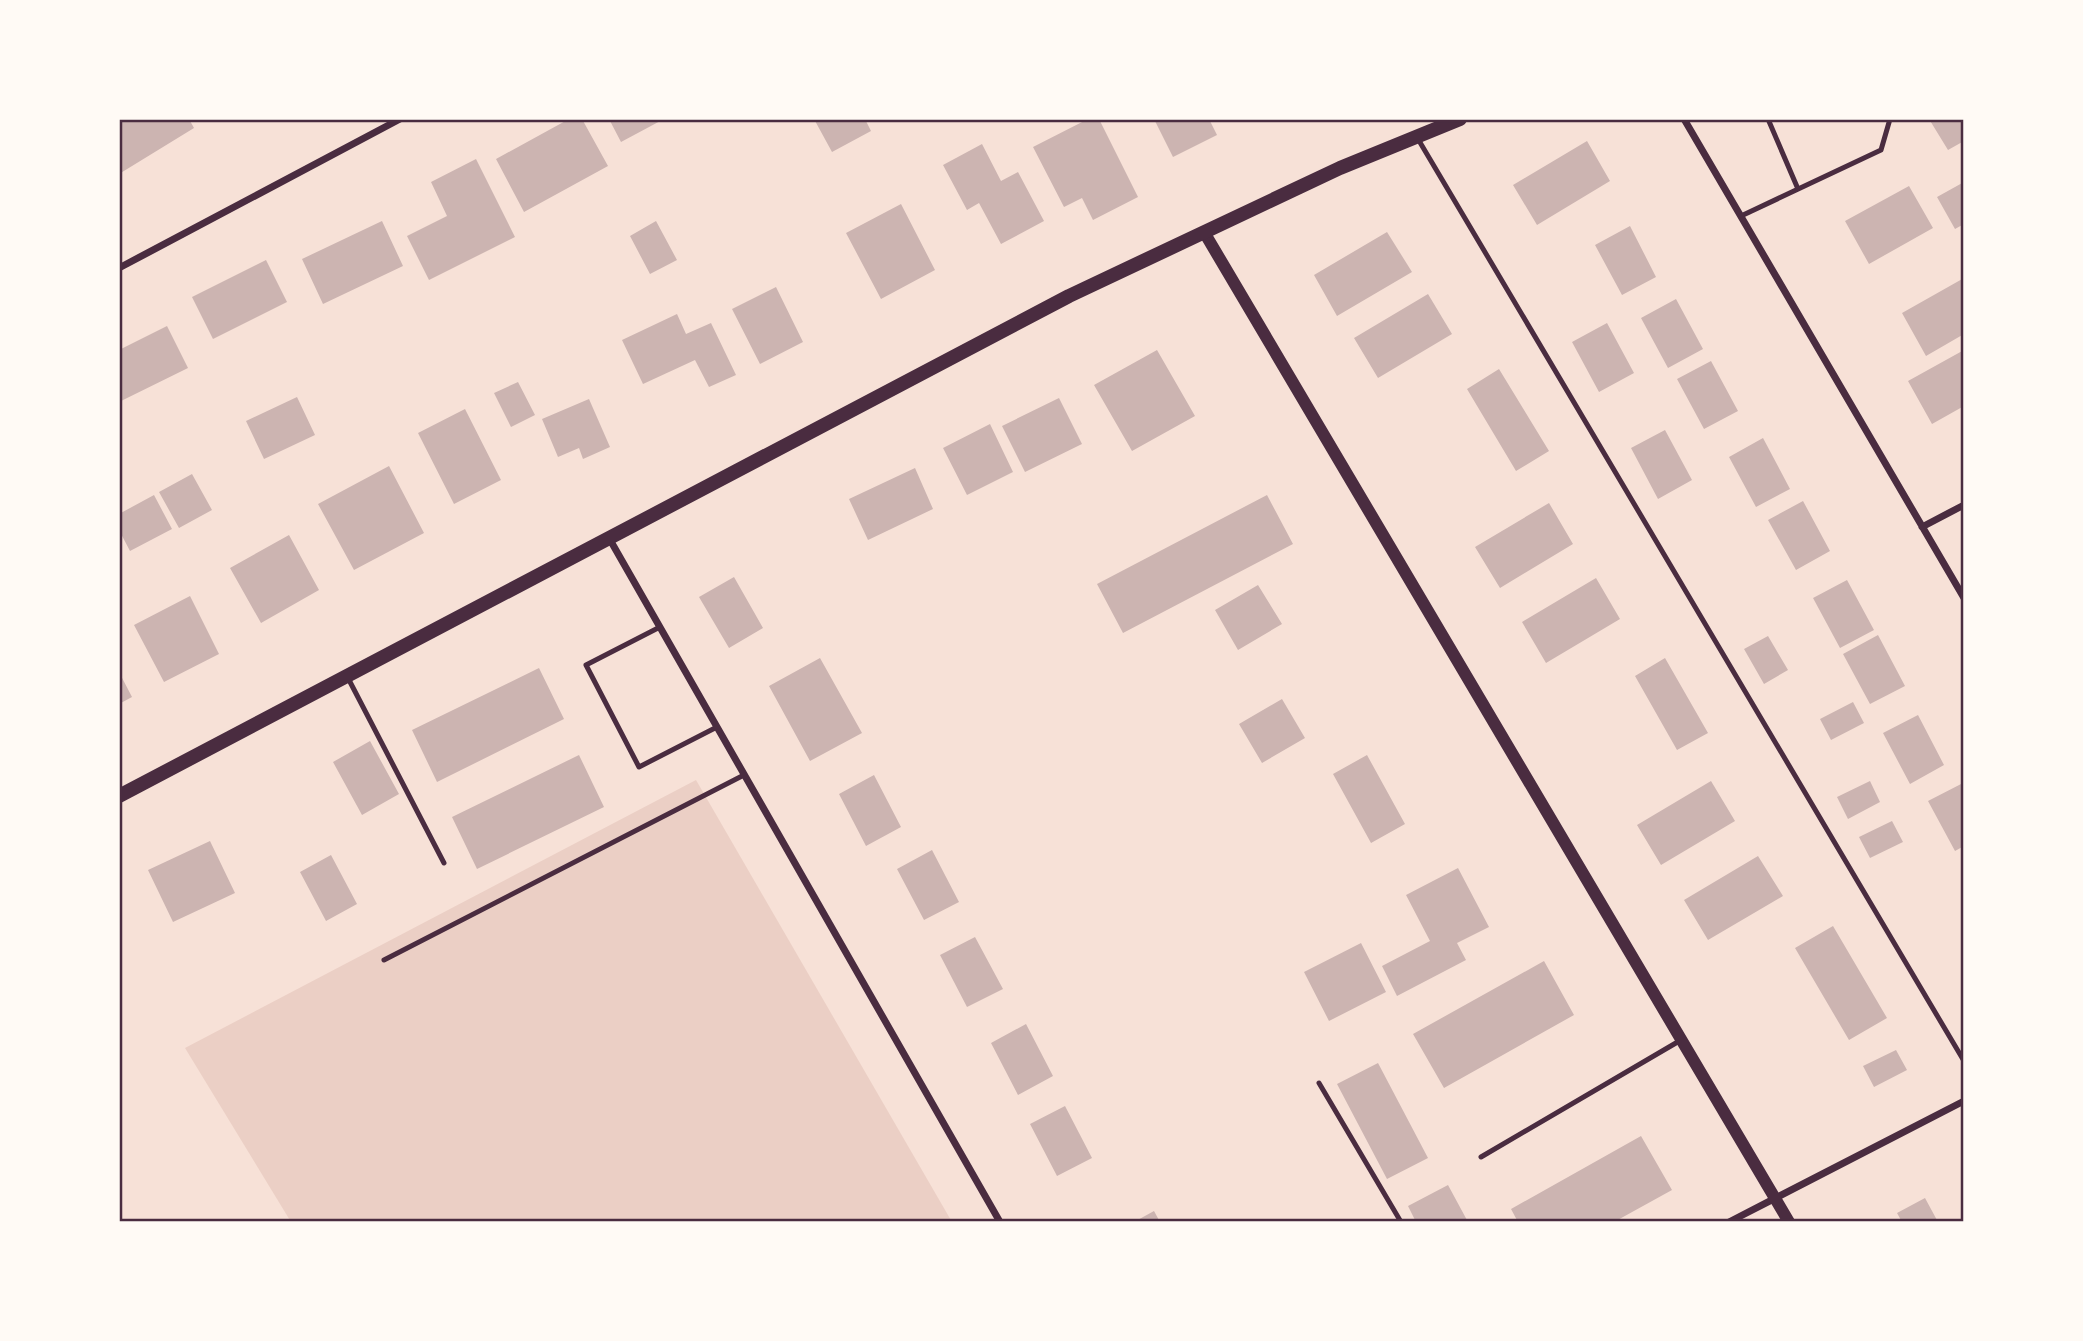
<svg xmlns="http://www.w3.org/2000/svg" width="2083" height="1341" font-family="Manrope,sans-serif">
<style>
.green{fill:#ebcfc5}
.building{fill:#ccb4b1}
.lines{fill:none;stroke-linecap:round;stroke-linejoin:round}
.service{stroke:#4a2c40;stroke-width:5}
.minor{stroke:#4a2c40;stroke-width:7}
.tertiary{stroke:#4a2c40;stroke-width:12}
.secondary{stroke:#4a2c40;stroke-width:14}
.neatline{fill:none;stroke:#4a2c40;stroke-width:2.5}
</style>
<rect width="100%" height="100%" fill="#f7e1d7"/>
<path class="green" d="M696 780 952 1222H291L185 1048Z"/>
<path class="building" d="M119 119H189L194 128 119 174Z
M569 119H582L608 166 524 212 496 159Z
M609 119H664L621 142Z
M814 119H865L871 131 832 152Z
M1088 119H1099L1138 197 1093 220 1082 198 1064 207 1033 147Z
M1154 119H1209L1217 135 1173 157Z
M1929 119H1964V141L1948 150Z
M1587 141 1610 181 1537 225 1513 185Z
M982 144 1001 181 1018 172 1044 221 1001 244 979 203 967 210 943 165Z
M476 159 515 237 429 280 407 236 447 216 431 182Z
M1964 182V224L1955 229 1937 197Z
M1909 186 1933 228 1869 264 1845 221Z
M901 204 935 270 881 299 846 233Z
M382 221 403 266 323 304 302 259Z
M656 221 677 260 650 274 630 236Z
M1630 226 1656 277 1622 295 1595 245Z
M1387 232 1412 272 1337 316 1314 275Z
M266 260 287 302 213 339 192 297Z
M1964 278V334L1926 356 1902 313Z
M776 287 803 342 760 364 732 309Z
M1428 294 1452 334 1378 378 1354 338Z
M1676 299 1703 349 1668 368 1641 318Z
M677 314 686 334 711 323 736 375 709 387 695 360 643 384 622 340Z
M1607 323 1634 373 1599 392 1572 342Z
M167 326 188 368 119 402V350Z
M1157 350 1195 416 1132 451 1094 385Z
M1964 350V406L1932 424 1908 381Z
M1711 361 1738 411 1704 429 1677 379Z
M1499 369 1549 451 1516 471 1467 389Z
M518 382 535 415 511 427 494 393Z
M297 397 315 435 264 459 246 421Z
M1059 398 1082 444 1025 472 1002 426Z
M589 399 610 447 583 459 579 448 558 457 542 419Z
M465 409 501 480 454 504 418 433Z
M990 424 1013 472 967 495 943 448Z
M1665 430 1692 480 1658 499 1631 448Z
M1763 438 1790 489 1756 507 1729 457Z
M389 466 424 533 354 570 318 504Z
M915 468 933 509 868 540 849 499Z
M192 474 212 510 179 528 159 492Z
M154 495 172 529 130 551 119 530V514Z
M1267 495 1293 544 1123 633 1097 584Z
M1803 501 1830 551 1796 570 1768 520Z
M1549 503 1573 544 1500 588 1475 547Z
M289 535 319 590 261 623 230 568Z
M734 577 763 628 729 648 699 597Z
M1596 578 1620 619 1546 663 1522 622Z
M1847 580 1874 630 1840 648 1813 598Z
M1258 585 1282 624 1238 650 1215 610Z
M190 596 219 654 164 682 134 625Z
M1878 635 1905 686 1870 704 1843 654Z
M1768 636 1788 670 1764 684 1744 649Z
M820 658 862 733 810 761 769 686Z
M1665 658 1708 733 1677 750 1635 676Z
M539 668 564 719 437 782 412 730Z
M119 672 132 697 119 704Z
M1282 699 1305 738 1262 763 1239 724Z
M1853 702 1864 723 1831 740 1820 719Z
M1918 715 1944 765 1910 784 1883 733Z
M370 741 399 794 362 815 333 762Z
M579 755 604 807 477 869 452 817Z
M1367 755 1405 824 1371 843 1333 774Z
M874 775 901 827 866 846 839 794Z
M1711 781 1735 821 1661 865 1637 825Z
M1870 781 1880 802 1848 819 1837 797Z
M1963 783 1964 846 1955 851 1928 801Z
M1892 821 1903 842 1870 858 1859 837Z
M210 841 235 893 173 922 148 870Z
M932 850 959 902 924 920 897 869Z
M331 855 357 904 326 921 300 872Z
M1758 856 1783 896 1708 940 1684 900Z
M1458 868 1489 927 1457 943 1466 960 1397 996 1382 966 1430 941 1406 895Z
M1833 926 1887 1018 1849 1040 1795 948Z
M975 937 1003 989 967 1007 940 955Z
M1361 943 1386 992 1329 1021 1304 972Z
M1544 961 1574 1015 1444 1088 1413 1034Z
M1026 1024 1053 1076 1018 1095 991 1043Z
M1896 1050 1907 1070 1874 1087 1863 1066Z
M1378 1063 1428 1158 1387 1179 1337 1084Z
M1065 1106 1092 1158 1057 1176 1030 1124Z
M1641 1136 1672 1190 1614 1222H1518L1511 1209Z
M1448 1185 1468 1222H1416L1408 1206Z
M1925 1198 1938 1222H1902L1897 1213Z
M1154 1211 1160 1222H1134Z"/>
<g class="lines">
<path class="service" d="M1768 119 1798 189
M1418 139 1964 1061
M1741 216 1881 150 1890 119
M660 627 586 665 639 767 717 727
M348 678 444 863
M384 960 744 775
M1319 1083 1401 1222
M1481 1157 1681 1040"/>
<path class="minor" d="M1684 119 1964 598
M119 268 400 119
M1922 527 1964 505
M609 538 1000 1222
M1729 1222 1964 1101"/>
<path class="tertiary" d="M1204 232 1789 1222"/>
<path class="secondary" d="M119 796 1069 296 1340 168 1460 119"/>
</g>
<rect width="2083" height="1341" fill="none" stroke="#fffaf5" stroke-width="242"/>
<rect x="121" y="121" width="1841" height="1099" class="neatline"/>
</svg>
